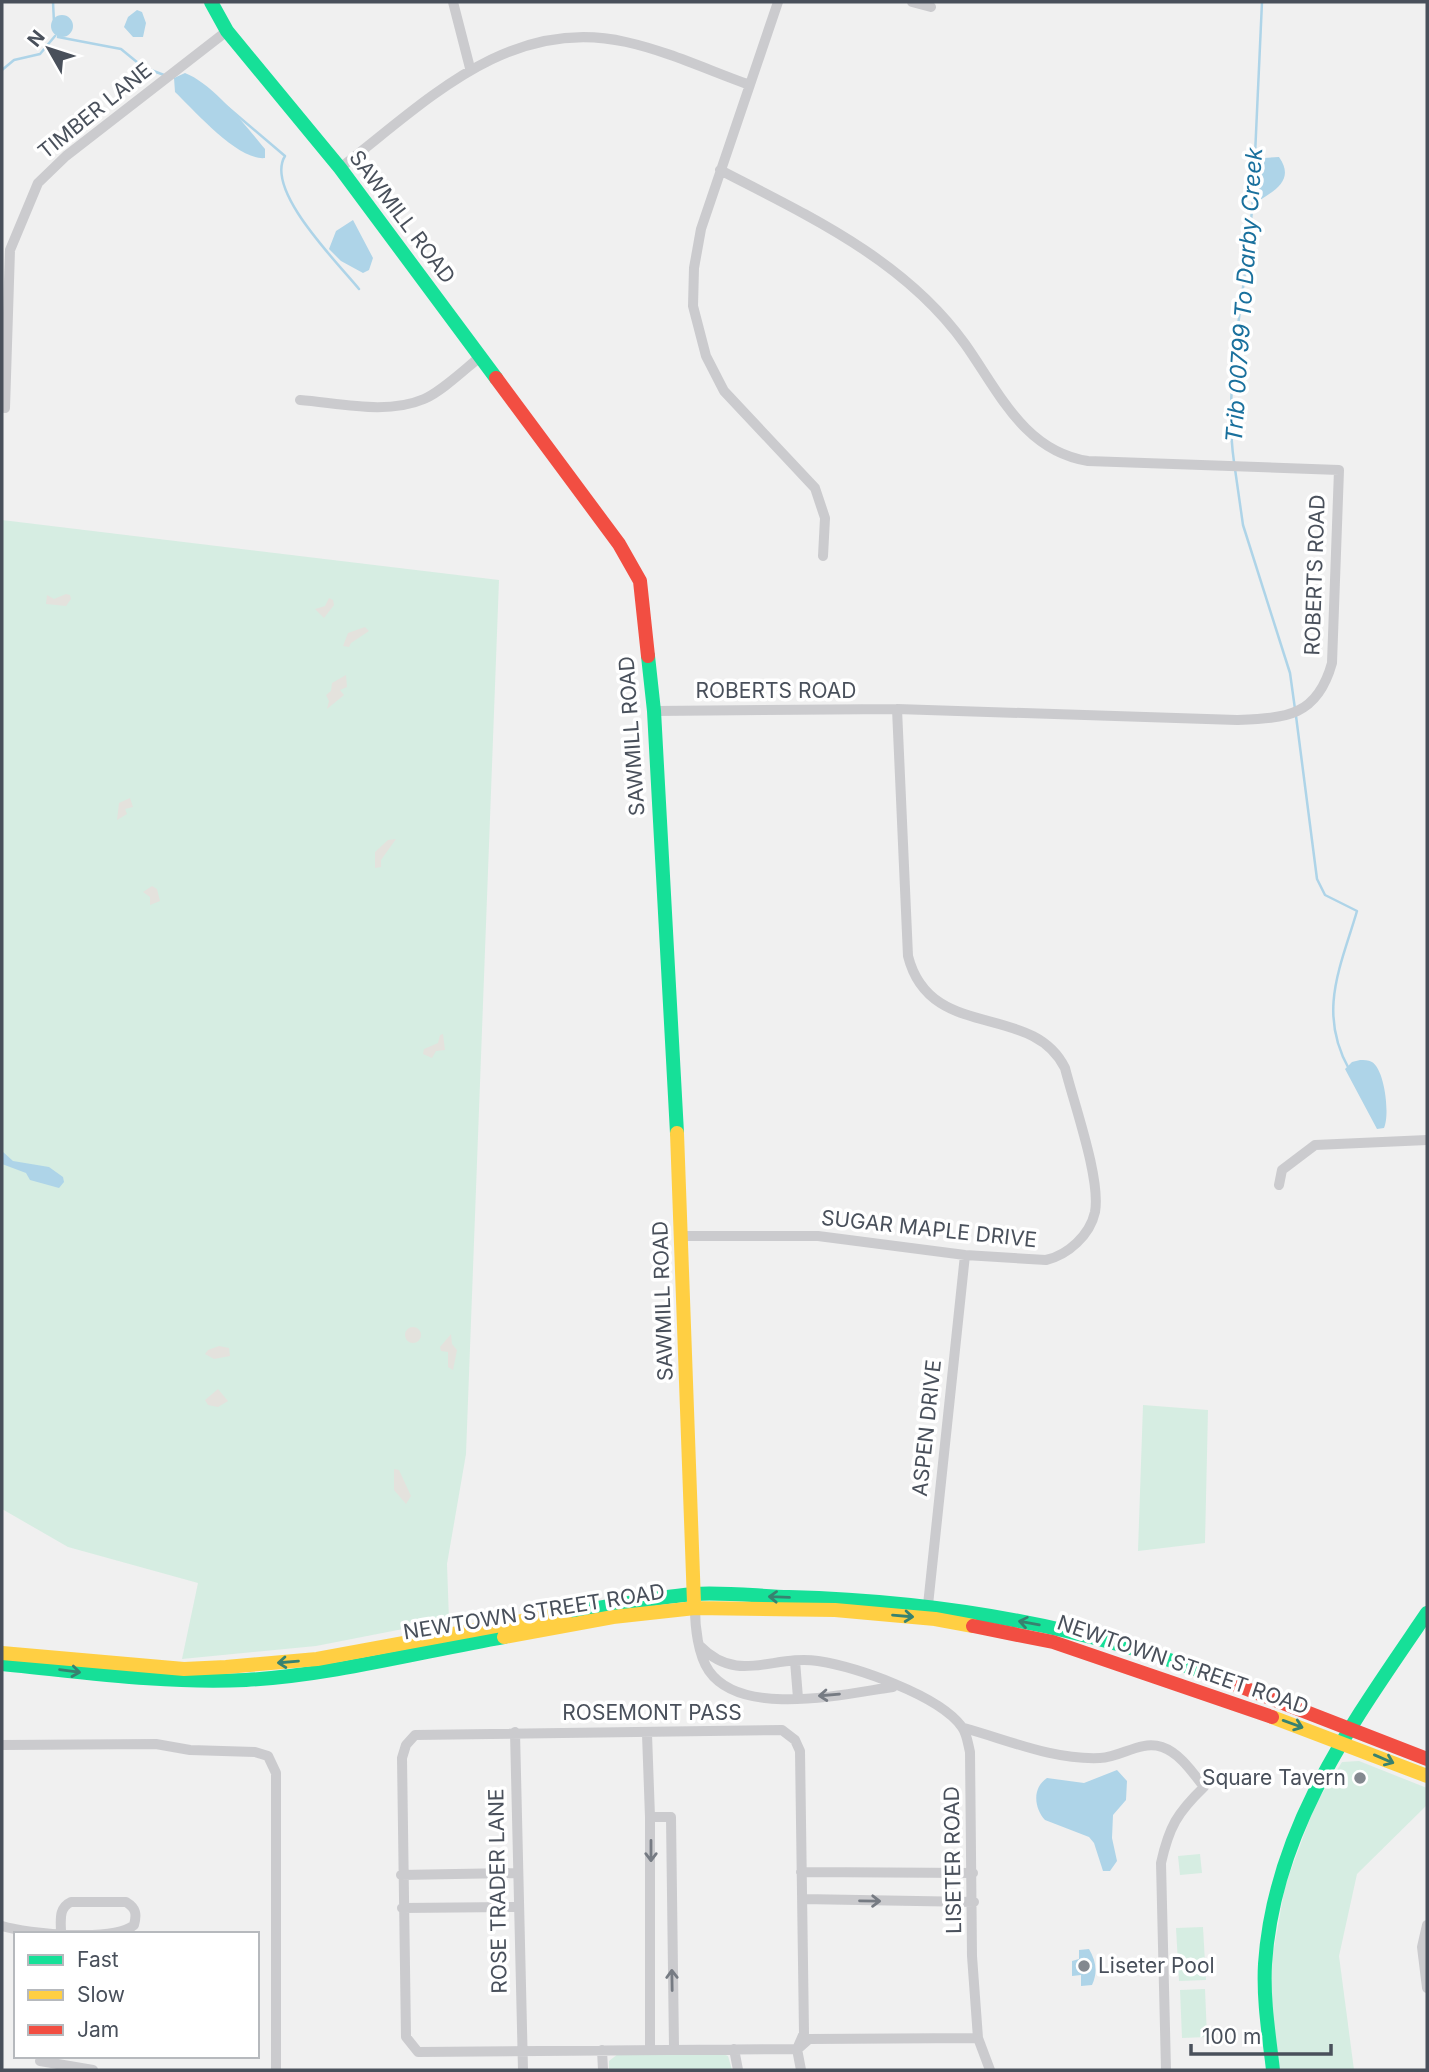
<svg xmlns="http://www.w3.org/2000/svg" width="1429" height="2072" font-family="Inter,sans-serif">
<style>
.green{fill:#d6ede2}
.sand{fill:#e4e2dd}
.water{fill:#aed4e8}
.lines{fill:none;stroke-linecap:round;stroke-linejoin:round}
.stream{stroke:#aed4e8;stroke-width:2.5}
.street{stroke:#cbcbce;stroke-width:10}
.fast{stroke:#16e098;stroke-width:14}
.slow{stroke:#ffcf43;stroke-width:14}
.jam{stroke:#f24e42;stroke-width:14}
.oneway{stroke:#378270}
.oneway2{stroke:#767b83}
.poi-dot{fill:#83888f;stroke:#fff;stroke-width:2.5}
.labels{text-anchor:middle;stroke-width:7;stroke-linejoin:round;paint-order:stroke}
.street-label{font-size:21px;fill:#49505b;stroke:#fff}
.poi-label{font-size:21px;fill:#49505b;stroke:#fff;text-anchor:end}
.water-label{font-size:23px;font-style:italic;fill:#19709d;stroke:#fff}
</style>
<rect width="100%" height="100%" fill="#f0f0f0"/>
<path class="green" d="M2 520 499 580 466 1454 447 1564 449 1620 316 1646 182 1659 198 1583 68 1547 2 1509Z
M1143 1405 1208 1410 1205 1543 1138 1551Z
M1359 1761 1427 1788V1805L1357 1874 1339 1956 1354 2070H1280L1268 1982 1285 1886 1315 1805 1342 1762Z
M1200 1854 1202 1873 1180 1875 1178 1856Z
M1203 1927 1206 1980 1179 1981 1176 1928Z
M1205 1989 1207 2037 1182 2038 1180 1990Z
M618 2054H723L728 2056 732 2070H609V2061Z"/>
<path class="sand" d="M66 594 70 595 71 599 66 606 46 604 47 595 54 599Z
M329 598 333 600 334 605 324 618 315 609 325 606Z
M365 627 369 631 351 643 349 647 343 646 348 633Z
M346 675 347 687 340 690 344 695 327 709 329 701 326 695 331 691 332 683Z
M130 798 133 807 125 809 127 814 117 820 119 803Z
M396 839 381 860V867L375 868V852L388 840Z
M152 886 157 889 160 901 150 905V897L143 892Z
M443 1034 445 1050 436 1051 432 1058 423 1054 424 1049 438 1043 440 1035Z
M405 1335a8 8 0 1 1 16 0a8 8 0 1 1-16 0Z
M451 1334 452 1344 457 1350 453 1370 448 1367V1352L441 1351 440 1347Z
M219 1346 229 1348 230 1356 214 1359 205 1354 208 1350Z
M218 1389 228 1401 218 1407 208 1405 205 1400Z
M394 1469 399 1470 411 1496 406 1504 394 1490Z"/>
<path class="water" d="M137 10 142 12 146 23 143 37H133L124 27 128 17Z
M51 26a11 11 0 1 1 22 0a11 11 0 1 1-22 0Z
M185 73C212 83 246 126 265 149V158C238 161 194 110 175 92L174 78Z
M1279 157C1294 178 1278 189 1260 200L1251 193C1251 180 1255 169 1264 158Z
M353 220 373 258 369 270 363 273 341 261 329 249 336 231Z
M1360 1060C1364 1060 1368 1060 1372 1062 1385 1070 1390 1115 1384 1128L1377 1129 1345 1069 1352 1062Z
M2 1151 13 1161 49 1167 63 1177 64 1182 59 1188 30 1180 26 1173 2 1164Z
M1117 1770 1127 1781 1126 1800 1113 1815 1112 1838 1117 1861 1110 1871H1103L1094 1843 1089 1837 1045 1820C1034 1808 1032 1788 1047 1778L1084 1783Z
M1089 1949C1096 1961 1098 1972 1092 1985L1081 1986V1975L1072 1976V1961L1079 1959V1950Z"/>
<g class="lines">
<path class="stream" d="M53 2 54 23
M58 37 121 49 143 67 164 75
M2 70 14 60 40 54 55 36
M218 99 285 156C264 190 338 263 359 289
M1254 177 1262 2
M1234 462C1222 379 1249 280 1253 194
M1235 469 1243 525 1290 673 1295 709
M1296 716 1317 879 1325 895 1357 911C1341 966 1317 1012 1349 1069"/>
<path class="street" d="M453 2 470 68
M778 2 701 229 694 268 693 306 706 356 724 391 815 488 825 518 823 556
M912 2 931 7
M340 168C425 103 508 15 626 42 667 51 708 70 747 84
M300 400C339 403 387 415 424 399 441 392 465 369 480 357
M5 408 10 250 38 183 66 156 227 31
M654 711 897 709 1237 720C1286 718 1317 717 1332 663L1339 470 1088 461C1024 451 999 392 965 344 905 260 809 216 720 170
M1279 1185 1282 1170 1315 1145 1427 1140
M682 1236H818L965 1255 1046 1260C1068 1255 1090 1235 1095 1212 1101 1179 1074 1104 1065 1068 1032 1001 930 1043 908 956L897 709
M928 1605 965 1255
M695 1608C695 1627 698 1655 709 1671 742 1718 844 1694 893 1687
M700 1646C738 1685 774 1654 818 1661 856 1667 939 1695 962 1727 967 1734 968 1744 970 1752L972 1956 978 2038 990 2070
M795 1661 798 1698
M964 1728C1008 1740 1053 1760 1100 1758 1122 1757 1140 1740 1162 1747 1180 1753 1193 1773 1204 1787 1177 1813 1169 1827 1161 1863L1166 2070
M782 1730 795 1740 800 1751 804 2033 797 2049 418 2052 406 2037 402 1758 406 1745 415 1735Z
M515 1732 523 2070
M647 1734 650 1817V2048
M2 1745 156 1744 190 1750 255 1752 268 1756 276 1773V2070
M650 1817H671L674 2048
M801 1872 973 1873
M401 1875 517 1873
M802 1899 974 1902
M402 1908 517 1907
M1427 1925 1422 1947 1427 1988
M2 1926C28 1934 115 1942 134 1925 137 1914 136 1908 126 1902H71C58 1908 61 1921 61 1933V1934
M800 2047 809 2039 978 2038
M734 2049 738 2070
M797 2049 801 2070
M602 2050 603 2070
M40 2061 93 2070"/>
<path class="fast" d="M211 2 227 31 340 168 496 378
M648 656 654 711 677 1133
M566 1613C608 1607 651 1598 693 1594 724 1592 757 1596 789 1597 934 1601 1080 1624 1216 1677
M2 1664C83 1672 165 1684 246 1680 332 1675 419 1652 504 1637
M1273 2070C1269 2035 1263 2000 1265 1964 1274 1828 1353 1722 1427 1613"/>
<path class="slow" d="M677 1133 694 1603
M504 1637 613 1617 695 1608 835 1610 935 1619 973 1626
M2 1653 184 1669 226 1667 317 1659 566 1613
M1272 1717 1427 1776"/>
<path class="jam" d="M496 378 619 544 640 581 648 656
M973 1626 1053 1642 1272 1717
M1216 1677 1427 1759"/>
</g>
<defs><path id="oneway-shaft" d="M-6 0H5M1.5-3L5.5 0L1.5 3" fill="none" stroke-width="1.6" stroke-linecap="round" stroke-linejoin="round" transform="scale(1.75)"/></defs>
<g class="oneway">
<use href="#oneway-shaft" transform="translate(779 1597) rotate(-178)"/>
<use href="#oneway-shaft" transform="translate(903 1616) rotate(5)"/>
<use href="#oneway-shaft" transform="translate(1029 1623) rotate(-170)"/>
<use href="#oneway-shaft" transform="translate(288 1662) rotate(175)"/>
<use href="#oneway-shaft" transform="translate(70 1671) rotate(7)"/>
<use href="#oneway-shaft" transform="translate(1293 1724) rotate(20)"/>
<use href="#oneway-shaft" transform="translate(1384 1759) rotate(23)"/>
</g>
<g class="oneway2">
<use href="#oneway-shaft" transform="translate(829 1695) rotate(175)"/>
<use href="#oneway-shaft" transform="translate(651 1851) rotate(90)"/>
<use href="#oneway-shaft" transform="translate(870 1901) rotate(1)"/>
<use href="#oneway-shaft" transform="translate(672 1980) rotate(-91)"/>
</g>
<g class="poi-dot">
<circle cx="1360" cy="1778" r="7"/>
<circle cx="1084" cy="1966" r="7"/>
</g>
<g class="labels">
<g class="street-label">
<text transform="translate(95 111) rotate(-39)" y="7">TIMBER LANE</text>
<text transform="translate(402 217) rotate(53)" y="7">SAWMILL ROAD</text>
<text transform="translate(1315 575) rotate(-88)" y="7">ROBERTS ROAD</text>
<text x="776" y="698">ROBERTS ROAD</text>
<text transform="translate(632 736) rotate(-94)" y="7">SAWMILL ROAD</text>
<text transform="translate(929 1229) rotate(6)" y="7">SUGAR MAPLE DRIVE</text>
<text transform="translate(663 1301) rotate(-92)" y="7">SAWMILL ROAD</text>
<text transform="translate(927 1428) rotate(-84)" y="7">ASPEN DRIVE</text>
<text transform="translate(534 1612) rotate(-9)" y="7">NEWTOWN STREET ROAD</text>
<text transform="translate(1183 1665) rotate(19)" y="7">NEWTOWN STREET ROAD</text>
<text x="652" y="1720">ROSEMONT PASS</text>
<text transform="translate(953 1860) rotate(-91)" y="7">LISETER ROAD</text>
<text transform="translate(498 1891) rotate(-91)" y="7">ROSE TRADER LANE</text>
</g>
<g class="poi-label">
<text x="1346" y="1785">Square Tavern</text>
<text x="1098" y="1973" text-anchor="start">Liseter Pool</text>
</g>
<g class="water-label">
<text transform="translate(1244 295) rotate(-86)" y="8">Trib 00799 To Darby Creek</text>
</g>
</g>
<rect width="1429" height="2072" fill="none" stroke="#49505b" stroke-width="7"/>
<rect x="14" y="1932" width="245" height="126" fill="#ffffff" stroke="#b6b9bd" stroke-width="2"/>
<rect x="28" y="1955" width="35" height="10" fill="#16e098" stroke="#b6b9bd" stroke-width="2"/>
<text x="77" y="1967" font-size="21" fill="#49505b">Fast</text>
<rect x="28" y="1990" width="35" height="10" fill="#ffcf43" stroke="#b6b9bd" stroke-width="2"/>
<text x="77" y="2002" font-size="21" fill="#49505b">Slow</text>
<rect x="28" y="2025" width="35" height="10" fill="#f24e42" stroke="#b6b9bd" stroke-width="2"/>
<text x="77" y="2037" font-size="21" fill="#49505b">Jam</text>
<g transform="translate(49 49) rotate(309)" stroke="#ffffff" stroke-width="5" paint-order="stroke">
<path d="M0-5L12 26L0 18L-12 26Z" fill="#49505b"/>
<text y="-10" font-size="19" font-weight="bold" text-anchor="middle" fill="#49505b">N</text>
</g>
<path d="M1191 2044v10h140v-10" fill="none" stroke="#49505b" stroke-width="3.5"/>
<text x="1202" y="2044" font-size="21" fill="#49505b" stroke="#ffffff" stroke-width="5" paint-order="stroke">100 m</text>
</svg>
